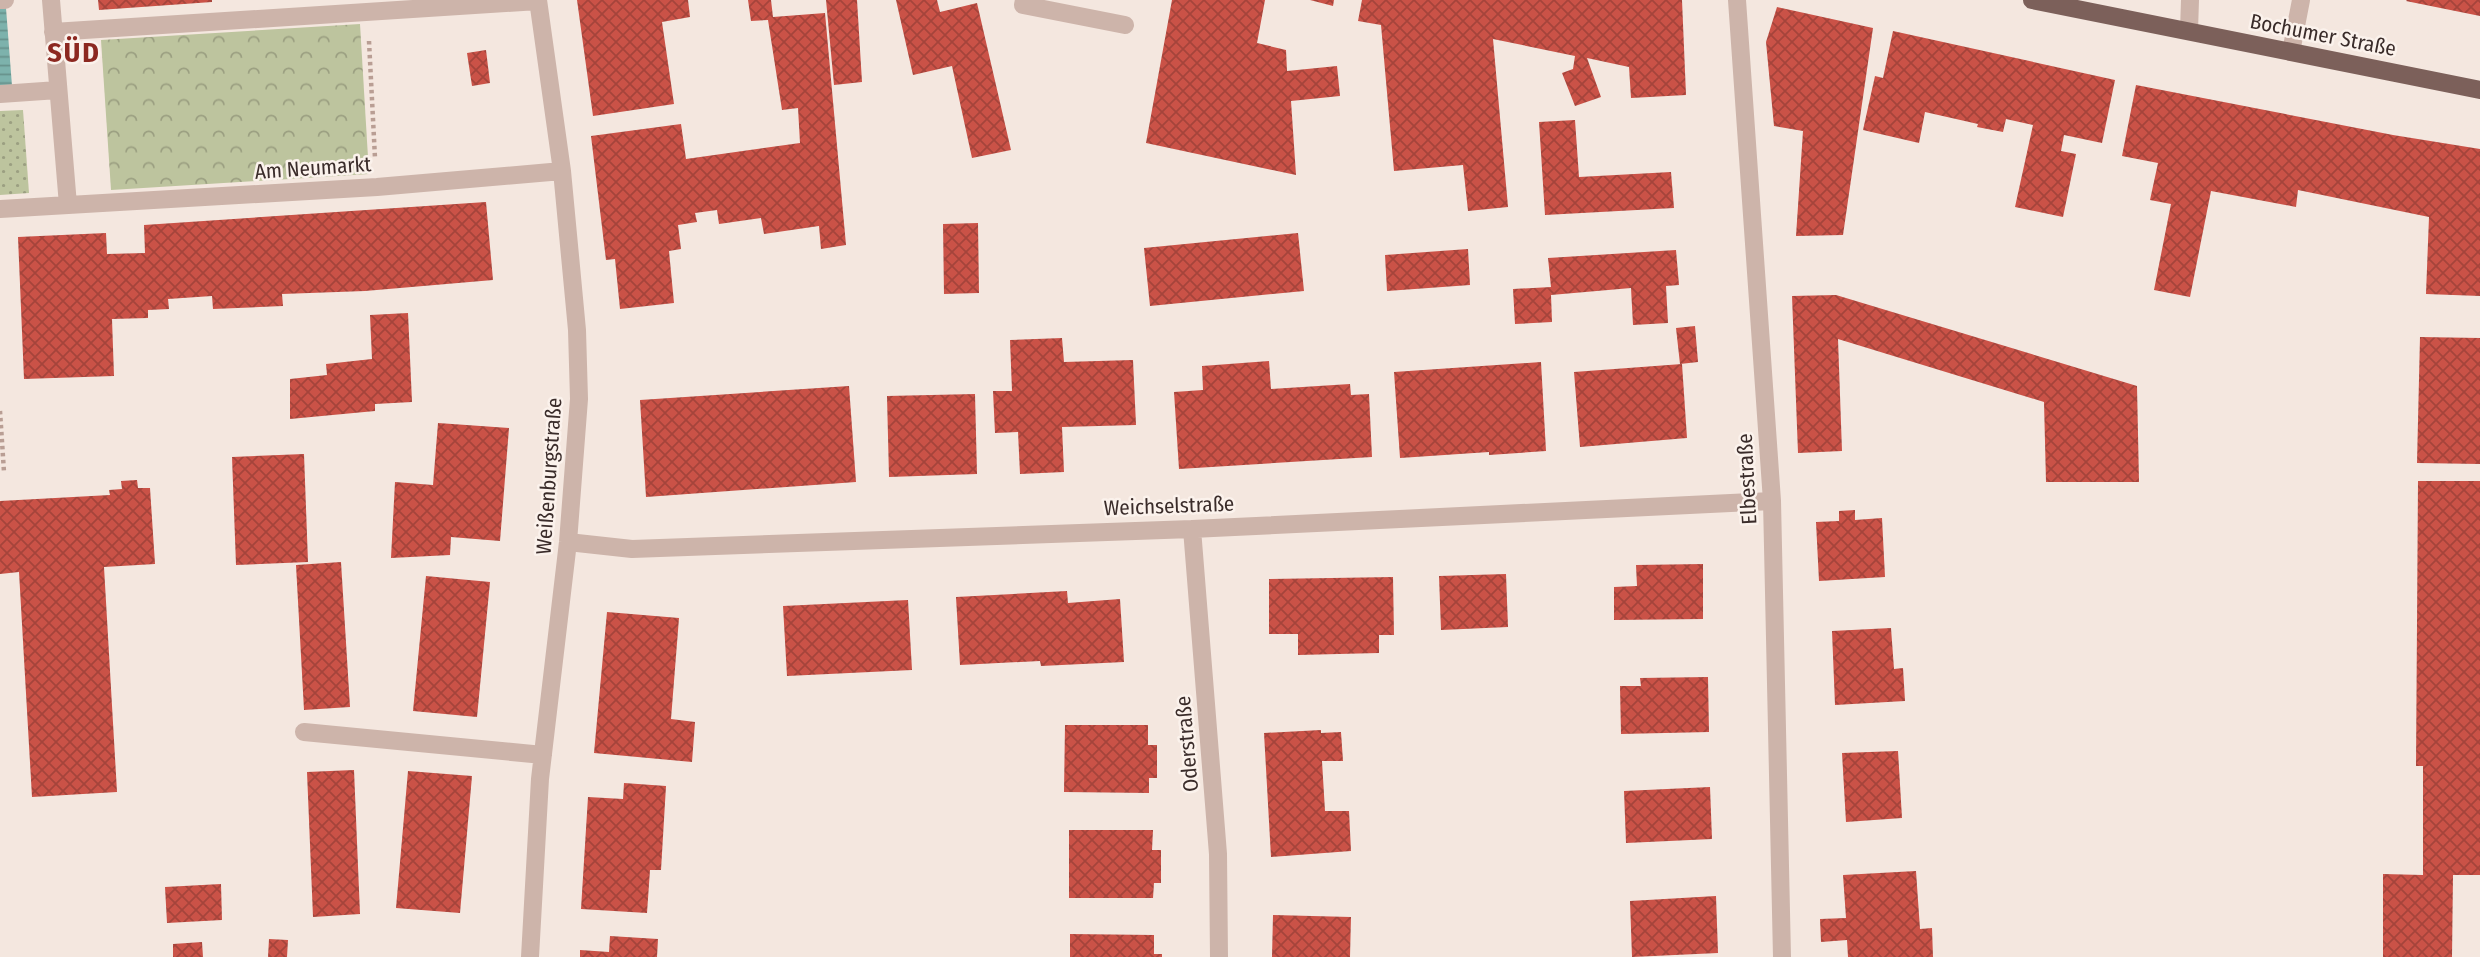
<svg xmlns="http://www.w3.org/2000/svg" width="2480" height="957" font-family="'Fira Sans Condensed',sans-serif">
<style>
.grass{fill:url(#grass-dots)}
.forest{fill:url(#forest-crowns)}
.water{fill:url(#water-rules)}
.building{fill:url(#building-cross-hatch)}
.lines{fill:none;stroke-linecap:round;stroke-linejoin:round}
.path{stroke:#b99e94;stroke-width:4.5;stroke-dasharray:3.5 3.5;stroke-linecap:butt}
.minor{stroke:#cdb4aa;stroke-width:18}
.major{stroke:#7c605a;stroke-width:18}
.labels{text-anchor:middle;stroke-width:5;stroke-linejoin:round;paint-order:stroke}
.street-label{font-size:21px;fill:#3a2c2a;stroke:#fbf2ec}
.district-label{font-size:28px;font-weight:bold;letter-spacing:2px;fill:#8c2820;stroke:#fbf2ec}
</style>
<defs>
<pattern id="grass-dots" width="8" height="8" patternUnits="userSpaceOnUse" patternTransform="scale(1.75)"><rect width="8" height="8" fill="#bdc49e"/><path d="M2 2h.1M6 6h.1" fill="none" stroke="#9b9f81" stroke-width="1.8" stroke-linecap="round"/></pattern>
<pattern id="forest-crowns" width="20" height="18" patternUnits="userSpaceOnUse" patternTransform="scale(1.75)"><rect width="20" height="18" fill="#bdc49e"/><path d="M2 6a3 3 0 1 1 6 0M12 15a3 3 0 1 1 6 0" fill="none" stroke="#9b9f81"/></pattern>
<pattern id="water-rules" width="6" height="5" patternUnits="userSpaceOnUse" patternTransform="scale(1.75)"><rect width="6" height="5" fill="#7db2ac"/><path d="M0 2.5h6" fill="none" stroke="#67918c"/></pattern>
<pattern id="building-cross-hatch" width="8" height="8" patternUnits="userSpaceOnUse" patternTransform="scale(1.75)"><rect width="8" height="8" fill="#ca5247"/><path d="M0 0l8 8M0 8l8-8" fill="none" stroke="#a5443b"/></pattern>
</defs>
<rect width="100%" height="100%" fill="#f4e7df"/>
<path class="grass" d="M23 110 29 193 0 195V111Z"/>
<path class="forest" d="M360 24 369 174 111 190 101 40Z"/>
<path class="water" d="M6 8 12 86 0 87V9Z"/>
<path class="building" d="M98 0H212V2L99 10Z
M577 0H688L690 17 662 22 674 104 593 116Z
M748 0H771L773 17 825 13 846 245 821 249 819 226 764 234 761 218 719 224 717 210 695 213 697 222 678 225 681 249 669 251 674 303 620 309 615 259 606 260 591 136 681 124 686 159 800 143 798 108 782 110 768 20 751 21Z
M826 0H857L862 82 834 85Z
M896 0H937L940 12 977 3 1011 150 972 158 952 66 913 75Z
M1172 0H1265L1257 43 1286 50 1287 71 1337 66 1340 96 1291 101 1296 175 1146 143Z
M1310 0H1334L1333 6Z
M1362 0H1682L1686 95 1631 98 1629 67 1587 58 1601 97 1575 106 1562 73 1573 69 1575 56 1493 39 1508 207 1468 211 1463 165 1394 171 1381 25 1358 21Z
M2407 0H2480V16L2406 1Z
M1777 7 1873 28 1843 235 1796 236 1803 131 1774 126 1766 42Z
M1893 31 2115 80 2102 143 2064 135 2061 151 2076 154 2063 217 2015 207 2033 125 2006 119 2003 132 1977 127 1978 124 1925 112 1919 143 1863 130 1875 76 1883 78Z
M486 50 490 83 472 86 467 53Z
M2136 85 2393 135 2480 149V296L2426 294 2429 217 2298 190 2296 207 2211 191 2190 297 2154 290 2171 204 2150 200 2158 163 2122 156Z
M1575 120 1579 177 1671 172 1674 208 1545 215 1539 122Z
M486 202 493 280 365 291 282 294 283 306 213 309 212 296 168 299 169 309 148 310V318L112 319 114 376 24 379 18 237 106 233 107 254 145 253 144 225Z
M978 223 979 293 944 294 943 224Z
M1298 233 1304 291 1150 306 1144 248Z
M1468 249 1470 285 1387 291 1385 255Z
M1676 250 1679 285 1666 286 1668 323 1633 325 1631 288 1551 295 1552 322 1515 324 1513 289 1551 287 1548 258Z
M1836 295 2137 386 2139 482H2046L2044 402 1838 339 1842 451 1798 453 1792 296Z
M408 313 412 402 375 404V411L290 419V379L327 375 326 364 372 359 370 315Z
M1695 326 1698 362 1680 364 1676 328Z
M2420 337 2480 338V464L2417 463Z
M1062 338 1064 362 1133 360 1136 425 1062 427 1064 472 1020 474 1018 432 995 433 993 391H1012L1010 340Z
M1269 361 1271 389 1350 384 1351 395 1369 394 1372 457 1179 469 1174 392 1203 390 1202 366Z
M1541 362 1546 451 1489 455V452L1400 458 1394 372Z
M1682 364 1687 438 1580 447 1574 372Z
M849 386 856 482 646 497 640 400Z
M975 394 977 474 889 477 887 396Z
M438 423 509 428 500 541 451 537 450 555 391 558 395 482 433 485Z
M304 454 308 562 236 565 232 457Z
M137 480 138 488H150L155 564 104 567 117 792 32 797 19 572 0 574V501L110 495 109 490 122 489 121 481Z
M2418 481H2480V875H2453L2452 957H2383V874L2423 875V766H2416Z
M1855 510V520L1882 518 1885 577 1819 581 1816 522 1839 521V511Z
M341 562 350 707 304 710 296 565Z
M1703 564V619L1614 620V587L1637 586 1636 565Z
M1506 574 1508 627 1441 630 1439 576Z
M426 576 490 582 477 717 413 711Z
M1393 577 1394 635H1379V653L1298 655V634H1269V579Z
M1067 591 1068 603 1120 599 1124 662 1041 666 1040 661 960 665 956 597Z
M908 600 912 670 787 676 783 606Z
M607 612 679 618 671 719 695 722 692 762 594 753Z
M1891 628 1894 669 1903 668 1905 701 1835 705 1832 631Z
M1708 677 1709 732 1621 734 1620 686H1641L1640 678Z
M1065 725H1148V745H1157V778H1149V793L1064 792Z
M1321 730V733L1341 732 1343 761H1322L1325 811H1349L1351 851 1271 857 1264 733Z
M1898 751 1902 818 1846 822 1842 753Z
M354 770 360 914 313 917 307 772Z
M408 771 472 776 460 913 396 908Z
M624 783 666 786 661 870H650L647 913 581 909 588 797 623 799Z
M1710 787 1712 839 1626 843 1624 791Z
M1069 830H1153L1152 850H1161V883H1154L1153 898H1069Z
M1916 871 1920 929 1932 928 1933 957H1848L1847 940 1821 942 1820 919 1846 918 1843 875Z
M221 884 222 920 167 923 165 887Z
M1716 896 1718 953 1632 957 1630 901Z
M1273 915 1351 917 1350 957H1272Z
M1070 934 1154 935V954H1162V957H1070Z
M610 936 658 939 657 957H580V950L609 952Z
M269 939 288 940 287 957H268Z
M202 942 203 957H173V944Z"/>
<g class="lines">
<path class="path" d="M369 41 375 158
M0 411 4 472"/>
<path class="minor" d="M0 0H5
M51 0 68 205
M1024 0 1023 5 1125 25
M1737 0 1772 501 1782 957
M2189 31 2190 0
M53 32 538 1
M2291 52 2301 0
M0 94 58 90
M0 209 377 187 562 171
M1192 529 1218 854 1219 957
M568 542 632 549 1192 529 1772 501
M304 732 543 755
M530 957 540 779 568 542 579 399 577 330 562 171 538 0"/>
<path class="major" d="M2032 0 2480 90"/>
</g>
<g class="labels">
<g class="street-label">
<text transform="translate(2323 35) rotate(11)" y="7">Bochumer Straße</text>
<text transform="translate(313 168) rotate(-4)" y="7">Am Neumarkt</text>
<text transform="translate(549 476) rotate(-86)" y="7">Weißenburgstraße</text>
<text transform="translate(1747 479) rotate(-93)" y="7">Elbestraße</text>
<text transform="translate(1169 506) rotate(-2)" y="7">Weichselstraße</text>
<text transform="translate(1187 744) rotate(-95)" y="7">Oderstraße</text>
</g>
<g class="district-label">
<text x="74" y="62">SÜD</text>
</g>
</g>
</svg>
